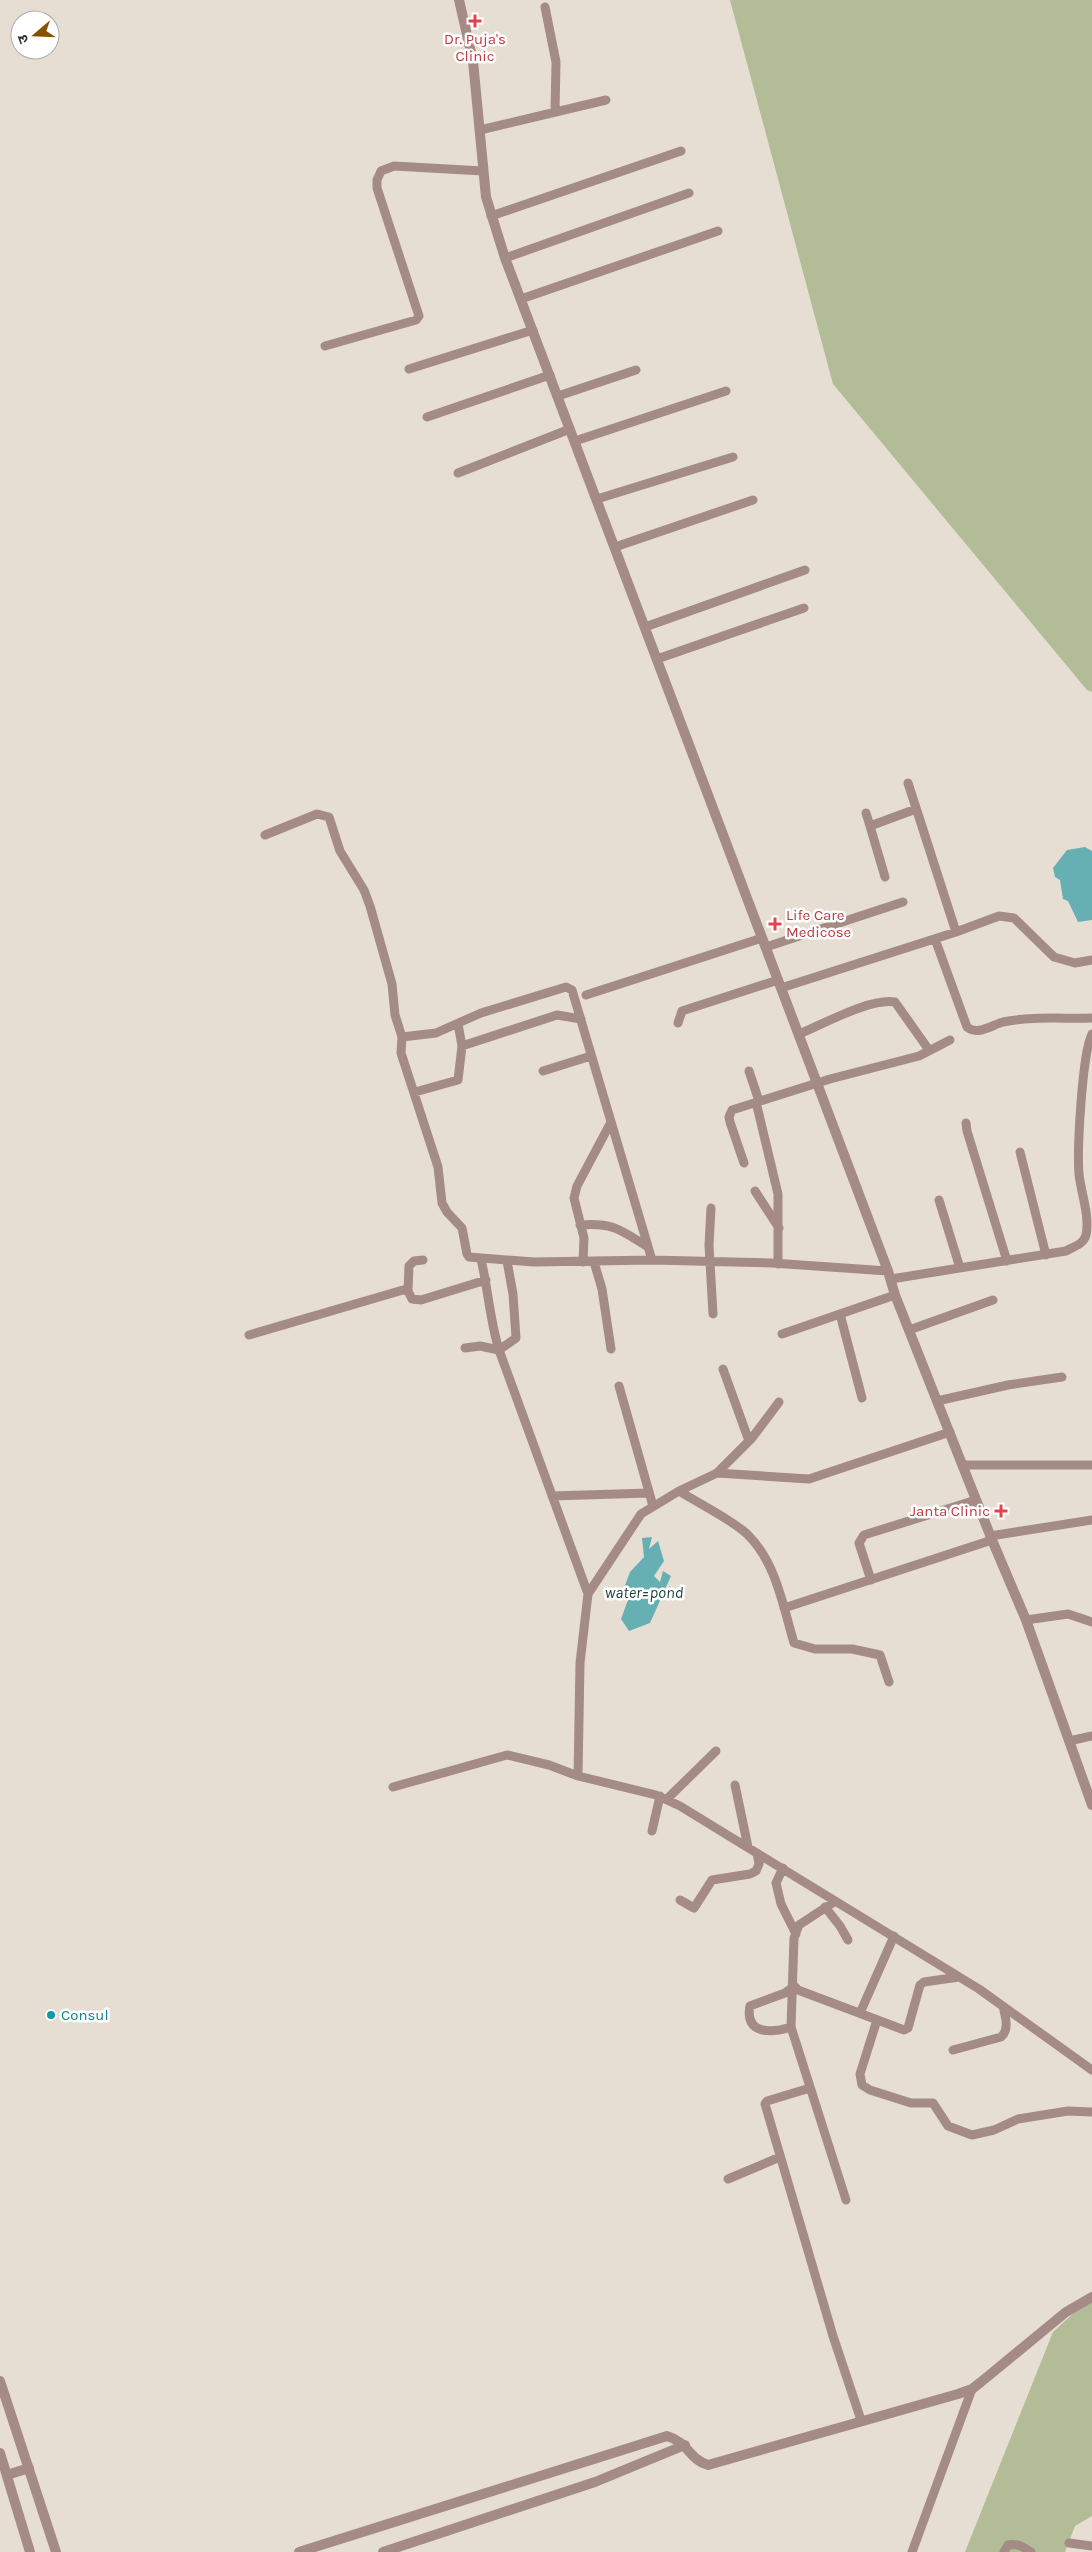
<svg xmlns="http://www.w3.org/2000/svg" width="1092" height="2552" font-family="Karla,'Noto Sans Devanagari',sans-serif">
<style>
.green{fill:#b2bc96}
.water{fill:#66afb2}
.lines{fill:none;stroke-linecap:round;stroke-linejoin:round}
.minor{stroke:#a58b86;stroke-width:9}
.tertiary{stroke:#a58b86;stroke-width:10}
.health-dot{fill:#e0444e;stroke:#fff;stroke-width:2}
.culture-dot{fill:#0f9aa8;stroke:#fff;stroke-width:2}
.labels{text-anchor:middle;stroke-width:5;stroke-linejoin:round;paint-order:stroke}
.health-label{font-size:15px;fill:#be3a42;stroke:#fff}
.culture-label{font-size:15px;fill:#0d838f;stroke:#fff;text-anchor:start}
.water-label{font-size:16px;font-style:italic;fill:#1b3f40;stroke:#fff}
</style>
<rect width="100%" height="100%" fill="#e7ded3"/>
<path class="green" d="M730 0H1092V692L1087 690 833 384Z
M1092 2296V2516L1075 2526 1065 2552H965L1053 2332Z"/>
<path class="water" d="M1085 847 1092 851V920L1078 922 1068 901 1063 899 1060 880 1055 877 1053 868 1067 850Z
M652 1537 649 1549 658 1541 664 1561 654 1576 660 1582 663 1571 671 1576 650 1623 629 1631 621 1619 628 1600 624 1588 630 1572 644 1557 642 1538Z"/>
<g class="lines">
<path class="minor" d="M545 7 556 62 555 112
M480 130 606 100
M491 216 681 151
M505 258 689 193
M521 299 718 231
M325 346 416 320 419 316 377 188V180L381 171 394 166 483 171
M409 369 533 330
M558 396 636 370
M427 417 550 375
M575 441 726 391
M458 473 570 429
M597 499 733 457
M615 547 753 500
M645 627 805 570
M657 659 804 608
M908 783 956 932
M866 813 870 826
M265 835 317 814 329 817 340 851 364 890 370 906 392 984 395 1015 402 1037 401 1053 438 1167 442 1203 447 1212 462 1228 467 1254 469 1257 534 1262 652 1260 772 1263 888 1271
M885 877 870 826 916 809
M935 939 967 1027C977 1036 992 1025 1003 1022 1032 1016 1063 1019 1092 1018
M766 947 903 902
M781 988 956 932 999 916 1014 918 1054 957 1075 963 1092 960
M586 995 762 938
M678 1023 682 1011 778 980
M799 1034C824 1024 869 998 895 1002L929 1050
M402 1037 436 1033 481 1013 566 987 572 990 652 1260
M462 1046 557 1015 581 1019
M543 1071 591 1056
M749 1071 759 1101
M415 1092 458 1080 462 1046 458 1024
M756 1102 778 1194V1264
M966 1123 967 1131 1007 1261
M1020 1152 1046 1255
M744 1163 730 1122 729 1117 732 1110 830 1079 919 1056 950 1040
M755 1191 779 1228
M939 1200 960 1268
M711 1208 709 1245 713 1314
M580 1225C613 1222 622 1231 648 1247
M481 1259C488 1289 490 1321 499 1350L516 1338 513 1294 507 1261
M583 1262 584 1238 574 1198 577 1186 611 1122
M594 1262 602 1289 611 1349
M891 1279 1066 1251C1073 1247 1084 1244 1086 1235 1090 1216 1081 1193 1079 1174 1077 1150 1082 1054 1092 1034
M408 1291 409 1266 414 1261 423 1260
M840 1314 862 1398
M909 1330 993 1300
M782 1334 895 1295
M249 1335 403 1290 408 1291 412 1299 421 1300 486 1280
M465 1348 480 1346 499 1350 588 1594
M723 1369 749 1441
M619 1386 653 1506
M937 1401 1008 1385 1062 1377
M962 1465H1092
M717 1473 809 1479 950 1432
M679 1491 717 1473 752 1438 779 1402
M552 1496 649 1493
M990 1536 1092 1520
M871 1580 859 1543 864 1535 976 1500
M784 1608 992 1540
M1026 1620 1068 1614 1092 1622
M1069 1741 1092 1736
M578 1776 580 1663 588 1594 641 1514 679 1491C698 1503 731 1519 747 1534 776 1562 783 1606 794 1643L815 1649H852L880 1655 889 1682
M735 1785 748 1847
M393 1787 507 1755 549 1765 578 1776 656 1795 680 1806 979 1989 1092 2070
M667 1799 716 1751
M652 1831 660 1796
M783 1868 776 1883 781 1904 796 1934
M680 1900 694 1908 712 1880 750 1874 756 1871 759 1864 757 1853
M834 1902 799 1925 794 1938 791 2027 846 2200
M825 1907 840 1926 848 1940
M794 1986 798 1990 904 2030 908 2028 920 1985 924 1982 959 1977
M860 2013 894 1936
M877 2020 860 2074 862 2085 870 2090 911 2103H933L948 2126 972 2135 994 2130 1018 2119 1068 2111 1092 2112
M791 2027C772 2033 744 2035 750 2006L785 1993 794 1986
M953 2050 1001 2037C1010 2029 1005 2016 1003 2006
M810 2088 767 2101 765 2104 833 2336 861 2420
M728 2179 780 2157
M1069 2543 1092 2546
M912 2552 972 2389
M1004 2552 1008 2545C1018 2543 1023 2547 1031 2552"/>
<path class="tertiary" d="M459 0 473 61 486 197 505 258 888 1271 895 1295 992 1540 1026 1620 1092 1805
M0 2381 56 2552
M0 2453 30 2552
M7 2475 29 2468
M299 2552 667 2436C688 2442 690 2460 708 2465L958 2394 972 2389 981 2382 1066 2312 1092 2297
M383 2552 595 2482 685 2445"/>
</g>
<g class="health-dot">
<path d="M472.5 13.5h5v5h5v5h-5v5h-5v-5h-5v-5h5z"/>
<path d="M772.5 916.5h5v5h5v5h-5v5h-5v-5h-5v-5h5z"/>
<path d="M998.5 1503.5h5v5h5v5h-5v5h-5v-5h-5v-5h5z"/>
</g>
<circle class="culture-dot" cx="51" cy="2015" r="5"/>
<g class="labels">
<g class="health-label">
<text x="475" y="44">Dr. Puja's<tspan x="475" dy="17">Clinic</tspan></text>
<text x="786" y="920" text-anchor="start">Life Care<tspan x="786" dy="17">Medicose</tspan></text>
<text x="990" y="1516" text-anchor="end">Janta Clinic</text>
</g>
<g class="culture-label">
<text x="61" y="2020">Consul</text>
</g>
<g class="water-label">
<text x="644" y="1598">water=pond</text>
</g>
</g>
<g transform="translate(35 35) rotate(251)"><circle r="24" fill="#ffffff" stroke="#adacaa"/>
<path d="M0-4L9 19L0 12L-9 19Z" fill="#875200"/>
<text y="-8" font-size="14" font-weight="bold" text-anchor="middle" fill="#322f2b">उ</text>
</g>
</svg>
